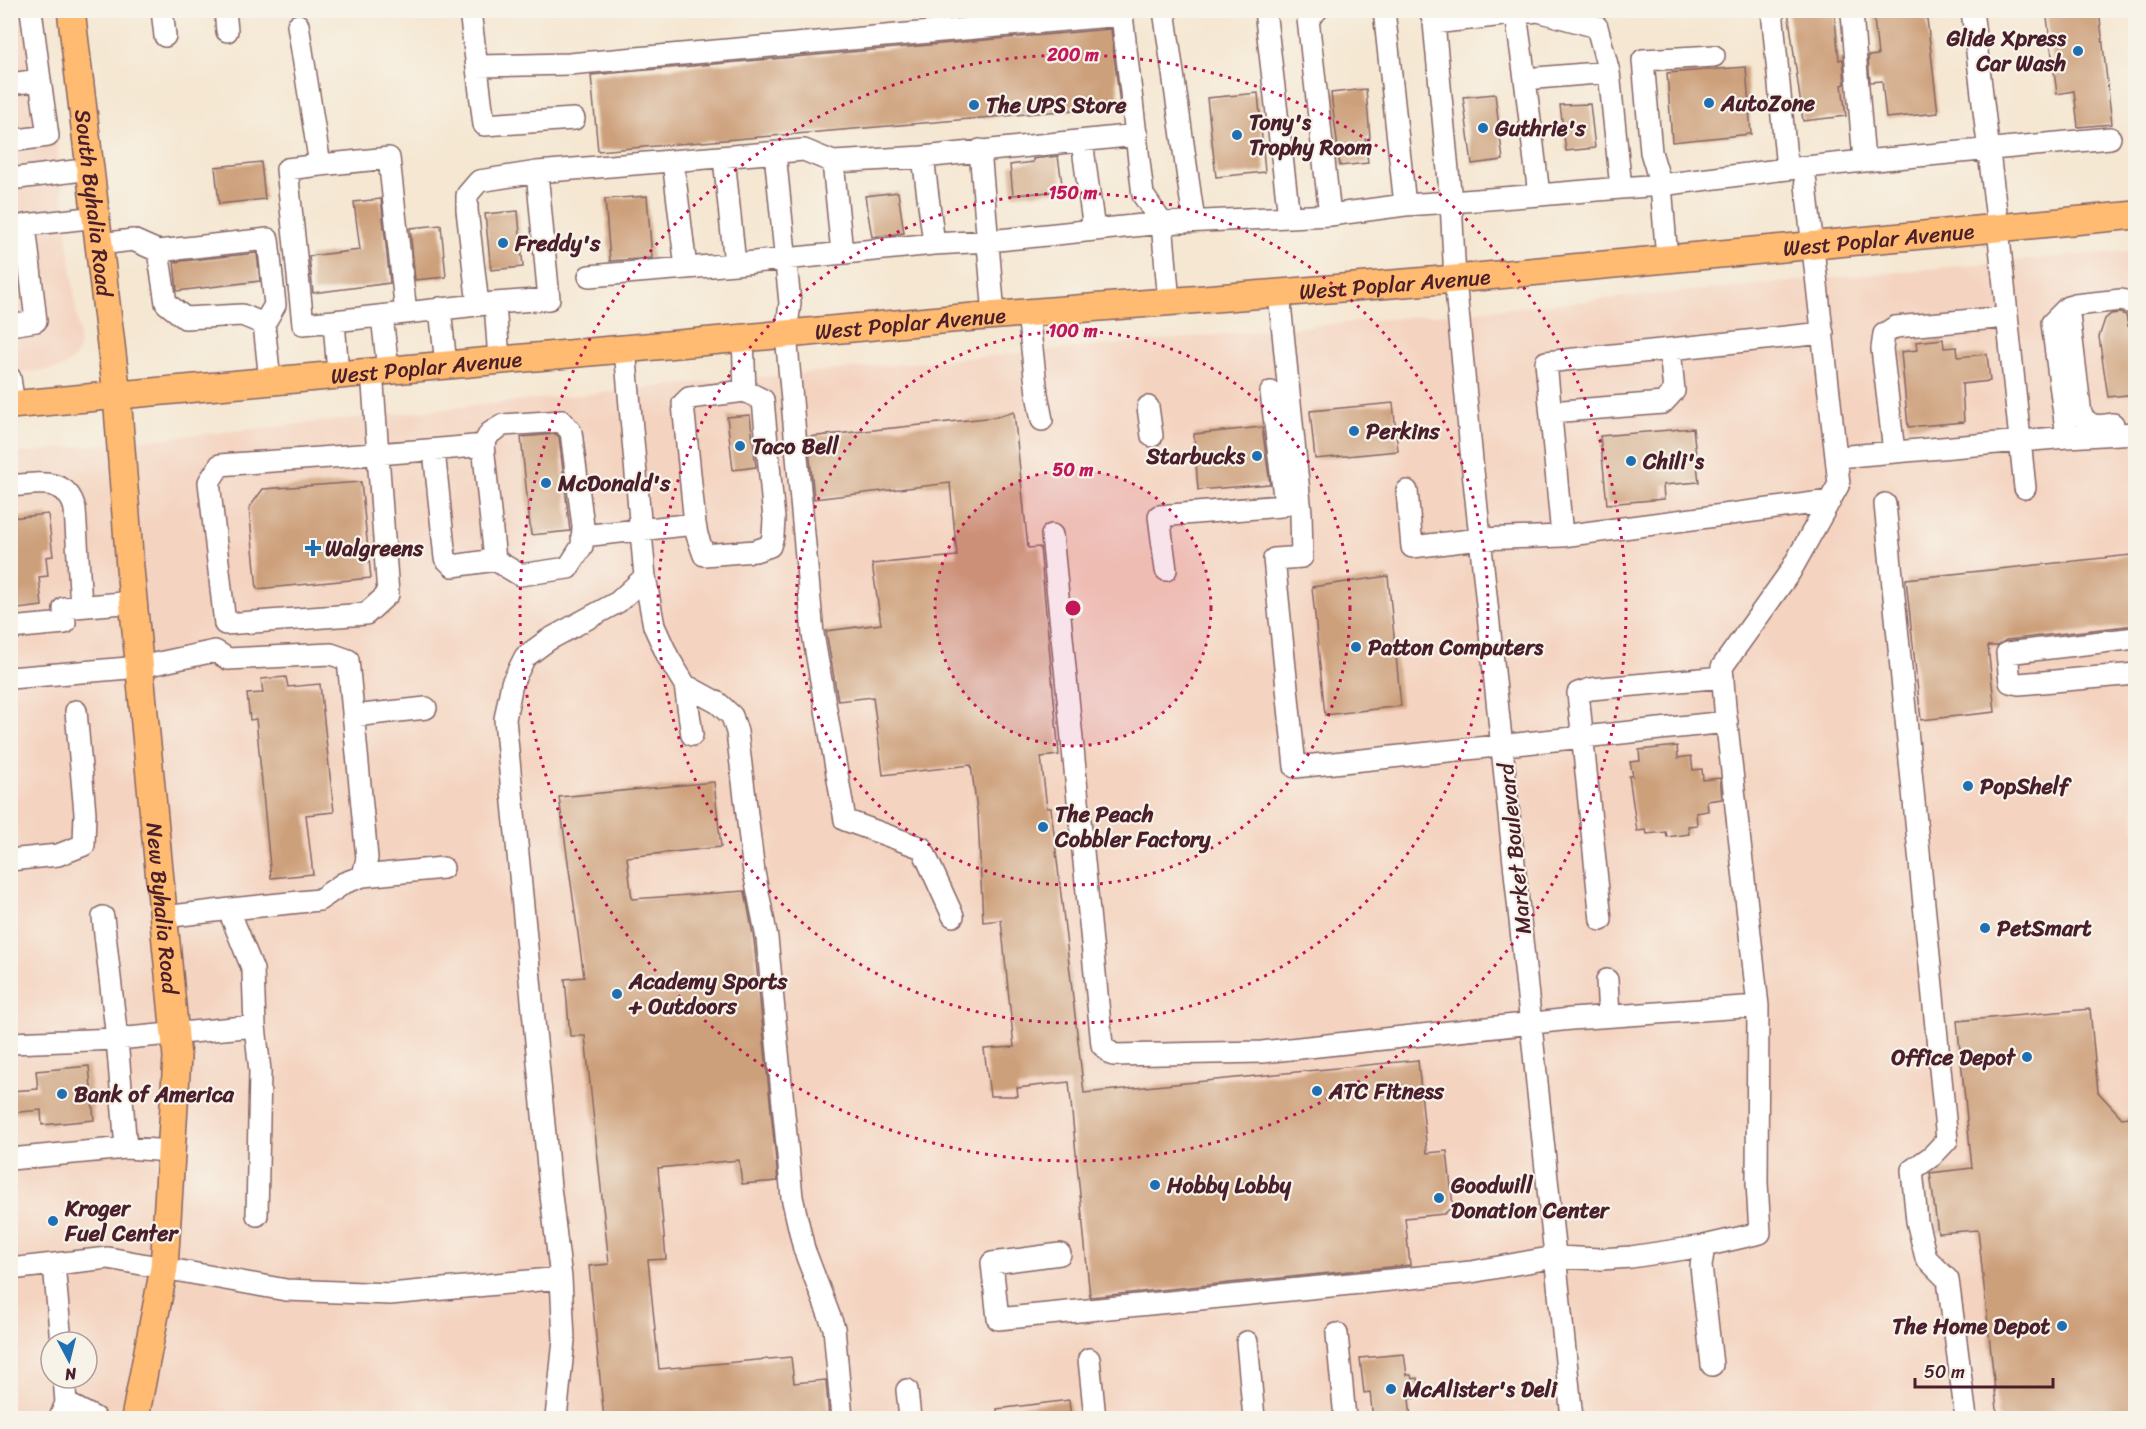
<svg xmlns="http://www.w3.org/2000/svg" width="2146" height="1429" font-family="Sriracha,sans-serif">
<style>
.built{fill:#f4d3c0;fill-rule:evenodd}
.building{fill:#cda07b}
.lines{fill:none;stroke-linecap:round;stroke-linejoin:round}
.minor-casing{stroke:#866565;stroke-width:24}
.major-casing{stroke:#866565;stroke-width:30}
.minor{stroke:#fff;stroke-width:21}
.major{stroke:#ffbb71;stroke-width:27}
.ring{fill:none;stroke:#c2185b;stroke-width:3;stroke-dasharray:3 6}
.poi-dot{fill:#1f6fb2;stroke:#f7f3e8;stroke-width:2}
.labels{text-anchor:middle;stroke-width:4.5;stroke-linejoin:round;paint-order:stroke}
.poi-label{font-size:22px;font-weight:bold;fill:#4a1f2b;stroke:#f7f3e8;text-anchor:start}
.street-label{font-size:22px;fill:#4a1f2b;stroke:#f7f3e8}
.centre{fill:#c2185b;stroke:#f7f3e8;stroke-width:3}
.ring-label{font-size:18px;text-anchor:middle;font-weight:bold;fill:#c2185b;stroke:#f7f3e8;stroke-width:4.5;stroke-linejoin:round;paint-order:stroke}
</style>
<rect width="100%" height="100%" fill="#f7f3e8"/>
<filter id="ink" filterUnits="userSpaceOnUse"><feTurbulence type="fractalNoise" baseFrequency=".0167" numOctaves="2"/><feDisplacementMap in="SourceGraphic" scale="12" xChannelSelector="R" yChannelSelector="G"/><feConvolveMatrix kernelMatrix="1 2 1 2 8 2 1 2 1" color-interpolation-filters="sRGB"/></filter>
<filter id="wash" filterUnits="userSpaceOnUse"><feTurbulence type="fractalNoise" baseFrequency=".008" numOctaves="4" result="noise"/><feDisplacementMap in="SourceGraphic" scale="24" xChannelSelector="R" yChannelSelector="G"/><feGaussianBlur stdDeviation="1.35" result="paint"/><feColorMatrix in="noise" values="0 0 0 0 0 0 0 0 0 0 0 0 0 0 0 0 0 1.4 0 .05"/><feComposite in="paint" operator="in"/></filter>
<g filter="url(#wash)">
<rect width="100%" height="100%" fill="#f5e7d2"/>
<path class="built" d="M11 11H42L80 346 75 358 60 369 11 373Z
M2135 250V1418H11L10 454 675 385ZM51 1342H87V1378H51Z"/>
<g id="blocks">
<path class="building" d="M1788 10H1834L1839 60 1843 59 1845 84 1842 85 1846 116 1803 121Z
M1873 10H1926L1938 113 1886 118 1882 81 1870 82 1868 56 1878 55Z
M2046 10H2099L2112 124 2078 127 2074 91 2057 94Z
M1111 29 1120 106 598 151 591 75Z
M1746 67 1751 134 1672 142 1667 73Z
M1366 89 1370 138 1365 139 1368 163 1340 166 1331 93Z
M1258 93 1265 172 1216 177 1207 98Z
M1495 94 1503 160 1472 164 1463 97Z
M1590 104 1595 148 1566 151 1560 105Z
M1058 156 1063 191 1013 195 1010 165 1033 162V159Z
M261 162 265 199 219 204 215 167Z
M898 192 904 233 872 237 865 196Z
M647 196 652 258 610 261 605 199Z
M381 199 390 283 313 293 309 256 360 250 354 202Z
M518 211 523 267 491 270 485 214Z
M441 225 446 277 415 280 410 228Z
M257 253 260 281 177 291 174 262Z
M2120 313 2126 315 2128 326 2136 324V394L2108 397 2099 337 2105 319 2111 314Z
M1943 339 1944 348 1957 347 1958 357 1987 354 1990 381 1962 384 1964 422 1908 427 1901 352 1917 350 1916 342Z
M1393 403 1398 451 1315 459 1310 411Z
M1014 412 1028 548 1040 547 1059 755 1041 757 1047 808H1051L1084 1093 1418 1060 1427 1153 1447 1151 1453 1206 1444 1214 1405 1218 1410 1265 1090 1297 1069 1082 1017 1088 1018 1096H990L984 1049 1014 1047 1001 920 983 922 978 817 971 765 883 775 873 697 838 701 826 631 881 624 872 564 957 556 950 483 814 499 808 437 996 417Z
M750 415 756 467 733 470 727 417Z
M1262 427 1270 484 1198 490 1194 434Z
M1693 428 1699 482 1663 485 1664 499 1607 504 1600 436Z
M556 434 559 437 570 531 531 535 521 437Z
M361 482 371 578 257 589 249 508 263 489Z
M48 514 53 556 46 557 48 576 39 577 42 606 18 609 15 580H10V518Z
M2131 555 2136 601V625L2006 640 1997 646H1988L1995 712 1921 720 1906 579Z
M1388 576 1401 706 1325 715 1312 587Z
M286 677 288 687 320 684 334 812 306 815 313 874 271 878 256 719 250 720 247 694 263 693 261 679Z
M1677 746 1678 758 1691 756 1693 770 1702 769 1703 780 1720 778 1722 799 1707 801 1708 811 1696 813 1697 825 1688 826 1689 834 1667 837 1666 832 1647 834 1646 830 1637 831 1629 776H1633L1630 762 1640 761 1639 750Z
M714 782 721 847 627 857 632 899 745 891 754 940 778 1181 742 1184 739 1160 658 1168 666 1259 648 1260 659 1369 791 1357 794 1383 826 1380 829 1419H604L589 1266 609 1264 585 1036H570L565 979 584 977 559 797Z
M2090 1009 2098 1092 2122 1118 2136 1116V1419H1998L1978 1230 1938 1233 1930 1173 1972 1168 1957 1021Z
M89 1066 94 1120 42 1125 41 1110 10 1113V1091L38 1089 36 1071Z
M1404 1354 1407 1375H1411L1412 1379 1418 1378 1419 1385V1394H1414V1398H1409L1411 1419H1373L1370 1392 1364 1393 1360 1358Z
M1069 1400 1071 1419H997V1409Z"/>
</g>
</g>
<g filter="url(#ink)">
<use href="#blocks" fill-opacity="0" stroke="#866565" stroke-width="1.5"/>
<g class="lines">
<g class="minor-casing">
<path id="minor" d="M31 10 40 80
M162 10 165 36
M225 10 227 31
M1164 10 1194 221
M1265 10 1289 217
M1317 10 1308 19 1330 215
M1384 10 1405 205 1451 202 1434 23 1430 11
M1772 10 1787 169 1864 161 1852 13 1853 10
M1972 10 1998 228 2025 488
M470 11 484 125 574 119
M1516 14 1525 79
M1434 23 1538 11 1597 27 1609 72 1621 188 1661 185 1651 152 1643 60 1714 56
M298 25 320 165 287 169 303 324 334 321
M477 66 569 64 1122 15 1143 195 1162 223 1330 215 1405 205
M1609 72 1525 79 1539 195 1621 188
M10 84 40 80 48 136 10 141
M1082 141 1094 230
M980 150 994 315
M775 153 790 303 786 334 813 634 845 820 922 848 953 916
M923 157 934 244
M724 158 735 264
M673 161 686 268
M1864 161 2110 138
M833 162 842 253
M320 165 389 158 406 313
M10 179 91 169
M1539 195 1451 202 1455 279 1472 461 1572 1418
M100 244 133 240 158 251 166 303 185 318 242 315 264 324 270 381
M158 251 268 239 275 305 264 324
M1667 259 1661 185 1787 169
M589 276 735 264 934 244 989 241 1162 223 1169 302
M1279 293 1301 513 1302 557 1274 559 1295 767 1727 722
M478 305 467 210V195L479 181 537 172
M2068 307 2081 415C2091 428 2098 426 2113 424
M440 308 446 365
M1028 313 1037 394 1042 420
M382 316 388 370
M10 325 36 321 25 225 97 217
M499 360 495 303 549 299 537 172 804 150 833 162 923 157 1137 135
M372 371 388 594 366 614 225 624 209 482 220 465C307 458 395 454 483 445
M338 374 334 321 495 303
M10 378 14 405
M1148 407 1152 436
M1551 412 1663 403 1674 391 1670 349
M2067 437 2052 323 2068 307 2075 305 2121 300 2136 304
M434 450 445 558 453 566 495 560 520 575 568 568 582 546 583 526 571 432 562 421 503 425 490 433 483 445 495 560
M1894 452 1882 349 1884 334 1895 327 2007 317
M1838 457 2067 437 2136 433
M10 486C37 484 67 476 75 509L81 606
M1407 491 1412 547 1480 539 1562 536 1830 501
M1885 504 1947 1140 1932 1156 1912 1170 1917 1221 1926 1258 1948 1280 1966 1418
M695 524 697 535 704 555 755 551 770 546 773 536 774 519 763 400 745 391
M1052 535 1102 1045 1113 1055 1262 1052 1571 1019 1758 1006
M582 536 695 524 683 404 689 398 745 391 743 338
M1562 536 1546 362 1823 333
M1166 570 1159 516 1281 506 1285 504 1271 392
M645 577 654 626 668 657 685 685 718 703 732 716 737 732 754 872 767 938 792 1197 804 1249 834 1328 842 1418
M10 628 65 623 64 608 134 602
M2136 638 2007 653 2010 682 2019 684 2136 674
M10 678 140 667 215 651 228 659 331 654 348 660 367 858 363 876 344 883 319 900 231 909
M685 685 692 735
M353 716 426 708
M10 860 58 855 84 845 85 813 76 711
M363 876 443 868
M103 917 117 1039 126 1148 171 1151
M164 917 231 909 232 918 253 970 255 1026 260 1071 257 1215
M1601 920 1578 693 1591 689 1723 677
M1607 980 1609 1016
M10 1043 117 1039 255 1026
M10 1159 126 1148
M1704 1246 1701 1266 1712 1365
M1060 1254 992 1263 998 1319 1471 1272 1555 1257 1601 1259 1631 1257 1704 1246 1760 1233 1757 1183 1758 1006 1725 708 1722 667 1790 572 1839 484 1804 167
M54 1264 61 1342
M10 1269 108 1258 286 1290 390 1294 561 1278
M1337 1334 1345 1418
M1247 1342 1254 1418
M1089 1359 1095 1418
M907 1390 910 1418
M66 1403 95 1418
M60 1418 66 1403 64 1378
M556 1418 564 1340 561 1278 550 1187 505 719 512 683 525 657 548 640 618 602 645 577 625 349"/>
</g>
<g class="major-casing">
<g id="major">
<path id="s1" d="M71 10 117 395 130 568 177 1057 164 1268 135 1418"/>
<path id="s2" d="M10 405 962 318 1455 279 2136 215"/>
</g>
</g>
<use href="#minor" class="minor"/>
<use href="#major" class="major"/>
</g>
</g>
<circle cx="1073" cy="608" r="138" fill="#c2185b" fill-opacity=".12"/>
<g class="ring">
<circle cx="1073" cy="608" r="138"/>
<circle cx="1073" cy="608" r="277"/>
<circle cx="1073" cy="608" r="415"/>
<circle cx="1073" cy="608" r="553"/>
</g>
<g class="poi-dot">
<circle cx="2078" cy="51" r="6"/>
<circle cx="1709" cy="103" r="6"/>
<circle cx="974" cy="105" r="6"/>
<circle cx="1483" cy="128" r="6"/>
<circle cx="1237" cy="135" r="6"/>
<circle cx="503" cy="243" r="6"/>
<circle cx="1354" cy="431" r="6"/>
<circle cx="740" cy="446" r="6"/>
<circle cx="1257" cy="456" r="6"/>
<circle cx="1631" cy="461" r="6"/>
<circle cx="546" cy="483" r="6"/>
<path d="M310 539h6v6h6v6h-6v6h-6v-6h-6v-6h6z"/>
<circle cx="1356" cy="647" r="6"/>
<circle cx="1968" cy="786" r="6"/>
<circle cx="1043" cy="827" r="6"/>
<circle cx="1985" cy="928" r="6"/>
<circle cx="617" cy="994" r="6"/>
<circle cx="2027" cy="1057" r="6"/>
<circle cx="1317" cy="1091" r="6"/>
<circle cx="62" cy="1094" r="6"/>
<circle cx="1155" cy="1185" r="6"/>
<circle cx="1439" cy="1198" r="6"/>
<circle cx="53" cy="1221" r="6"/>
<circle cx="2062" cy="1326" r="6"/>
<circle cx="1391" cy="1389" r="6"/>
</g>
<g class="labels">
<g class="poi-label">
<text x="2066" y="46" text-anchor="end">Glide Xpress<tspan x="2066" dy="25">Car Wash</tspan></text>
<text x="1721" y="111">AutoZone</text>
<text x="986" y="113">The UPS Store</text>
<text x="1249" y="130">Tony's<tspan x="1249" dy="25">Trophy Room</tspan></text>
<text x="1495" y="136">Guthrie's</text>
<text x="515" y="251">Freddy's</text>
<text x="1366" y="439">Perkins</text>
<text x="752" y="454">Taco Bell</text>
<text x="1245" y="464" text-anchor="end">Starbucks</text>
<text x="1643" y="469">Chili's</text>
<text x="558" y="491">McDonald's</text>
<text x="325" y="556">Walgreens</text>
<text x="1368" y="655">Patton Computers</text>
<text x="1980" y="794">PopShelf</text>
<text x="1055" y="822">The Peach<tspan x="1055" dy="25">Cobbler Factory</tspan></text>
<text x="1997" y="936">PetSmart</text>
<text x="629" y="989">Academy Sports<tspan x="629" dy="25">+ Outdoors</tspan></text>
<text x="2015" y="1065" text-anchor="end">Office Depot</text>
<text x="1329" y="1099">ATC Fitness</text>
<text x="74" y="1102">Bank of America</text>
<text x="1167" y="1193">Hobby Lobby</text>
<text x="1451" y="1193">Goodwill<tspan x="1451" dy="25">Donation Center</tspan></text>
<text x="65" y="1216">Kroger<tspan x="65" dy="25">Fuel Center</tspan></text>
<text x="2050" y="1334" text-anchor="end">The Home Depot</text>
<text x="1403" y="1397">McAlister's Deli</text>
</g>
<g class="street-label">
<text dy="8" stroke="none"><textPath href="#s1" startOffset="194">South Byhalia Road</textPath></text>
<text dy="8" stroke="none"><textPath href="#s2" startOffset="1876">West Poplar Avenue</textPath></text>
<text dy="8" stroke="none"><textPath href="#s2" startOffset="1390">West Poplar Avenue</textPath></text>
<text dy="8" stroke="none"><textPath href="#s2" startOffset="904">West Poplar Avenue</textPath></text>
<text dy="8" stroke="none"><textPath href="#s2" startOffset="418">West Poplar Avenue</textPath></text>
<text transform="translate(1514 849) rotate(-96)" y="8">Market Boulevard</text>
<text dy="8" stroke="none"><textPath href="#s1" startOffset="903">New Byhalia Road</textPath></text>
</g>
</g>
<circle cx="1073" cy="608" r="9" class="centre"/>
<g class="ring-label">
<text x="1073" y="61">200 m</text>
<text x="1073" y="199">150 m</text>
<text x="1073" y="337">100 m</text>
<text x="1073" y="476">50 m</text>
</g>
<rect width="2146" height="1429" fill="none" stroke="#f7f3e8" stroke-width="36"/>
<g transform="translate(69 1360) rotate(173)"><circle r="28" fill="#f7f3e8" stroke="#b29e9c" stroke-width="1.5"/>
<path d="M0-4.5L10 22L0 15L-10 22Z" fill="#1f6fb2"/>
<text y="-9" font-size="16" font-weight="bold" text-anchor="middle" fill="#4a1f2b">N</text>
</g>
<path d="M1915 1378v9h138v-9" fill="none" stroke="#4a1f2b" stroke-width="3"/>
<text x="1924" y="1378" font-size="18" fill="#4a1f2b" stroke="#f7f3e8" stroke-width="4.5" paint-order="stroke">50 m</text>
</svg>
